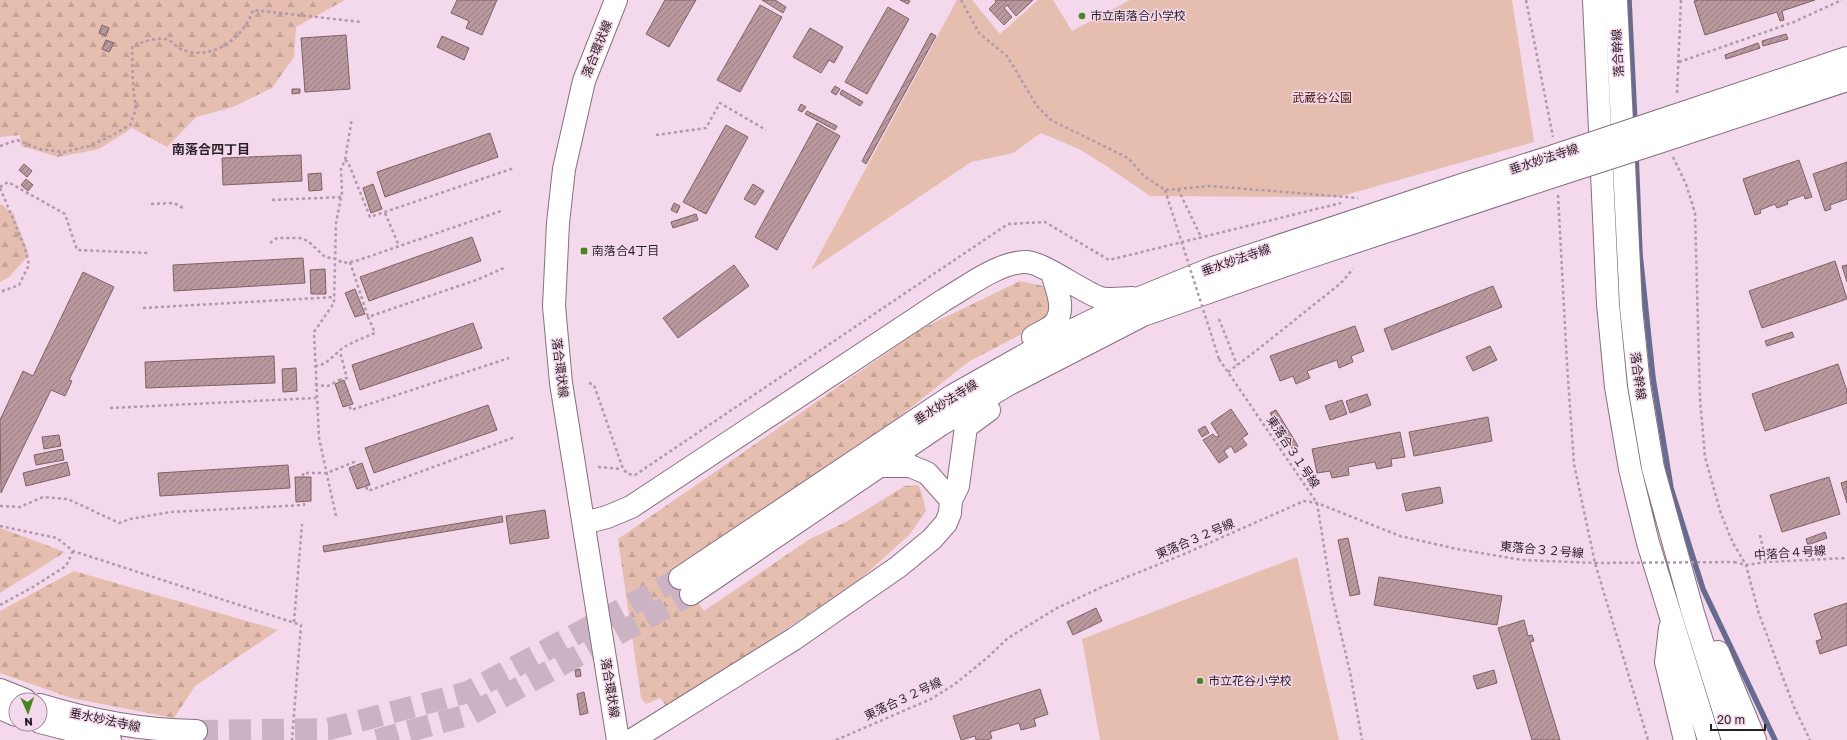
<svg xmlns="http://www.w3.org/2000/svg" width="1847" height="740" font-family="'Golos Text','Noto Sans JP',sans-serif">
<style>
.green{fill:#e5beb0}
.forest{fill:url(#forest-firs)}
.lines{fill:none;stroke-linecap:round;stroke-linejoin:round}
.stream{stroke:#666c8f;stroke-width:5.5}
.building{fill:url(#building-hatch);stroke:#7e6165}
.tertiary-tunnel{stroke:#cbb3c3;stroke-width:22;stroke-dasharray:22 11;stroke-linecap:butt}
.tertiary-casing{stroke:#886f80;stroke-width:24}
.path{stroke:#b09aa9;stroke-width:2.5;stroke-dasharray:3 3;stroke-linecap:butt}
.tertiary{stroke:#fff;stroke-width:22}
.tertiary-bridge-casing{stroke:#886f80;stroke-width:24;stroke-linecap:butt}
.path-bridge{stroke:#b09aa9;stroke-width:2.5;stroke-dasharray:3 3;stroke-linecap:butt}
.tertiary-bridge{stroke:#fff;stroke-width:22}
.poi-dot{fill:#488422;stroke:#f4d8eb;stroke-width:1.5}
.labels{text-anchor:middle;stroke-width:3;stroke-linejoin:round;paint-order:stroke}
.poi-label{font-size:12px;fill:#281e25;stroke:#f4d8eb;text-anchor:start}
.street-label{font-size:12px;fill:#281e25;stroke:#f4d8eb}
.park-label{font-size:12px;fill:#511e09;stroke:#f4d8eb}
.neighbourhood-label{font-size:13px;font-weight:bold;fill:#281e25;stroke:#f4d8eb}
</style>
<defs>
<pattern id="forest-firs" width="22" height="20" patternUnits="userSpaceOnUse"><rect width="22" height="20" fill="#e5beb0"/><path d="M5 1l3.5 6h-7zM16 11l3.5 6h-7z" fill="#c4a397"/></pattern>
<pattern id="building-hatch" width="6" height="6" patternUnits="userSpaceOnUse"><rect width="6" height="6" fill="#ba999e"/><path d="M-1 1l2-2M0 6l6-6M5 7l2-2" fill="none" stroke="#977c81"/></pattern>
</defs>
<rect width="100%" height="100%" fill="#f4d8eb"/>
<path class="green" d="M957 0H972L1000 34 1038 0H1053L1072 31 1130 0H1512L1534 142 1338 197 1150 196 1108 167 1079 149 1041 133 1013 153 971 162 811 270Z
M1297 557 1339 740H1100L1082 639Z"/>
<path class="forest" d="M0 0H345L296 27 294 57 272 88 233 107 196 117 167 147 132 128 99 149 58 157 21 146 20 135 0 137Z
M0 204 13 213 29 255 8 278 0 282Z
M1020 281 1043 286C1051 302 1052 308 1043 323L968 362 864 445 691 594 704 611 810 539 846 522 905 486 918 485 921 491 926 511 910 534 857 582 668 708 660 698 646 704 641 698 618 539 923 328Z
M0 528 65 552 0 593Z
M74 571 278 630 195 686 174 718 71 698 0 673V611Z"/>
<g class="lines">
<path class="stream" d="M1629 0 1635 124
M1636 154 1640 254 1653 378 1671 488 1703 589 1775 740"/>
</g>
<path class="building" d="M457 0H497L482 35 466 28 469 21 451 13Z
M665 0H696L669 47 646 34Z
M762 0H775L786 7 783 13Z
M900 0H907L910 1 908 4Z
M995 0H1033L1016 16 1007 5 1004 8 1012 17 1004 25 989 9 996 2Z
M1698 0H1815L1782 11 1784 20 1780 21 1777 12 1705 35 1694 1Z
M760 5 782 17 740 92 717 80Z
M888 7 909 19 867 94 845 82Z
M102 25 109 28 106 36 99 33Z
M810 28 843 47 834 63 829 60 821 73 793 57Z
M931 33 936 36 866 164 862 161Z
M1786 34 1788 39 1763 46 1762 41Z
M346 35 350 89 305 92 301 38Z
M442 36 469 48 464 60 437 47Z
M106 40 114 43 109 52 102 49Z
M1758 43 1760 48 1726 59 1725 55Z
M835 86 840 89 836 95 831 92Z
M292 89H300V93L292 94Z
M842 90 863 102 860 106 840 94Z
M801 104 806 107 802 112 798 110Z
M807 111 837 126 835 130 805 114Z
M817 123 840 136 777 250 755 237Z
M726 125 748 137 706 214 683 202Z
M490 133 498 157 385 197 377 172Z
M301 155 302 181 223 185 222 158Z
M1799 160 1812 197 1805 199 1804 195 1787 201 1788 204 1777 208 1775 204 1760 210 1761 213 1755 215 1743 179Z
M1847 162V199L1830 205 1831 209 1825 211 1813 174Z
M24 164 32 171 27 177 19 170Z
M321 173 322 190 309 191 308 174Z
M26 179 33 185 28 191 21 185Z
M373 184 382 209 371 213 363 188Z
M753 184 764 191 755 205 744 199Z
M674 203 680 206 677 213 671 210Z
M696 214 698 220 673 228 671 222Z
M472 237 481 261 369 301 360 277Z
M303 258 305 283 174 291 173 265Z
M1835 261 1847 299 1762 328 1749 291Z
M734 265 749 286 678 338 663 318Z
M1847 265V282L1842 266Z
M325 269 326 294H311L310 270Z
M83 272 114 287 69 380 72 381 65 396 51 390 1 493 0 420 23 371 33 376Z
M1493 286 1502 307 1392 350 1384 329Z
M355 289 365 314 355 317 345 293Z
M473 323 482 348 360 390 352 365Z
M1355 326 1364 351 1351 356 1353 362 1339 368 1337 360 1307 371 1310 378 1296 384 1293 376 1280 381 1270 356Z
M1792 332 1794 337 1767 346 1765 341Z
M1490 346 1497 360 1473 371 1466 357Z
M274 356 275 383 146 388 145 362Z
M1838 364 1847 391V403L1765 431 1752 394Z
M296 368 297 391 283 392 282 369Z
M344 380 353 404 343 407 335 384Z
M1367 394 1371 405 1350 413 1346 401Z
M1342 400 1347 414 1330 420 1325 406Z
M488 405 497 430 374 473 365 448Z
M1231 409 1248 434 1242 438 1247 445 1235 453 1231 446 1224 451 1228 457 1219 463 1203 440 1213 434 1216 437 1219 436 1211 423Z
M1276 410 1298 446 1293 450 1270 413Z
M1488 417 1492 441 1414 456 1409 432Z
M1205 426 1209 433 1202 437 1198 430Z
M1400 432 1405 457 1391 459 1392 466 1377 469 1375 462 1348 467 1349 475 1332 478 1330 471 1317 473 1312 449Z
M59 435 61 446 44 449 42 437Z
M62 449 64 460 36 465 34 455Z
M67 462 70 475 26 486 23 473Z
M362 463 370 485 357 489 349 468Z
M288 465 290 488 160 496 158 473Z
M295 477H311V501L296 502Z
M1829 477 1840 514 1782 532 1770 495Z
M1847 481V503L1841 483Z
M1440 487 1443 503 1406 511 1402 494Z
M545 510 549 538 510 544 506 516Z
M502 516 503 522 324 552 323 546Z
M1825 532 1827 538 1808 545 1806 539Z
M1348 538 1360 594 1350 596 1338 540Z
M1379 577 1502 596 1497 625 1374 605Z
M1847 603V645L1820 654 1816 641 1822 639 1814 614Z
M1096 608 1102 621 1073 635 1067 622Z
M1524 620 1528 636 1532 635 1534 641 1530 642 1560 740H1532L1498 628Z
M580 669 581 676 576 677 575 670Z
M1494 670 1497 683 1477 689 1473 676Z
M1040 689 1048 714 1034 719 1036 726 1021 730 1019 723 990 732 992 738 987 740H976L975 736 961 740 953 716Z
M584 692 588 713 580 715 577 694Z"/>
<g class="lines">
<path class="tertiary-tunnel" d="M196 731 329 729 468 692 680 578
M377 740 471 714 691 594"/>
<g class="tertiary-casing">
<path id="tertiary" d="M616 0 584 81 564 169 558 223 554 306 561 383 618 740
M1594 0 1608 304 1616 387 1630 469 1648 543 1709 740
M1616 0 1631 307 1639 385 1653 468 1693 613 1733 740
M1659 121 1847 58
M1659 142 1847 80
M1033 337C1039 333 1048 330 1054 324 1067 310 1056 288 1052 273
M882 466H910L927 473 951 500
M584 523 607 517 631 507 944 300C967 287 1000 261 1027 262 1043 263 1080 290 1098 297 1107 301 1122 298 1132 298
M680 578 952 396 1046 343 1137 299 1213 268 1465 184 1554 156
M691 594 940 425 1009 384 1143 315 1303 259 1560 174
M1670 628 1666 662 1685 740
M1718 652 1755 740
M0 690 25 700
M40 705C93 721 140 730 196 731
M0 708 16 715
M40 722 110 740
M632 740 794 639 898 567 932 539 946 523 950 513 951 500 958 486 966 427 989 410"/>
</g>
<path class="path" d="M961 0 979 33 1007 56 1037 106 1051 120 1128 158 1144 176 1165 190 1211 186 1358 198
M1526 0 1553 137
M1679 62 1794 22 1842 0
M1677 93 1681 0
M656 135 706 128 720 103 766 130
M0 146 17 140 40 149 64 152 89 146 113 135 130 125 136 109 133 86 132 46C143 42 153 38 165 39 172 40 177 48 183 50 214 61 244 37 253 10L361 22
M1673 157 1686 184 1695 213 1700 399 1705 457 1721 514 1733 543 1746 565 1759 614 1794 707 1810 740
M345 160 348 162 370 217 514 168
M0 187 8 182 65 214 77 250 150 253
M0 188 25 248 29 265 19 285 0 292
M1178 189 1201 237
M1558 195 1567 364 1574 464 1595 563 1648 740
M272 200 341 197
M151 204 174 203 183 208
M385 213 399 246
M270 243 277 238H300L308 241 325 257 336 259 343 263 356 261 501 211
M350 262 368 317
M143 308 335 297
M1219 319 1237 365
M1219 359 1317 503 1332 596 1350 672 1362 740
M315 366C329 365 335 352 346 346 355 341 365 337 375 333L368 317 479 279 506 267
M1228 372 1261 347 1341 283 1353 269
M339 380 347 378 340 352
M589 383 594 385 623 469 628 474 635 475 1008 224 1045 222 1109 260 1341 203
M315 385 328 386 339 380 351 410 509 358
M110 408 316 398
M598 467 622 469
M0 506 20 507 43 497 68 499 119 523 130 519 171 512 304 505 303 473H327L354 462 368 491 515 437
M336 516 319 438 314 332 334 303 336 223 342 192 341 169 345 160 352 118
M0 526 57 538 73 551 301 625 292 740
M1760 535 1766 562
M1734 562 1746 565 1766 562 1847 558
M0 605 33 587 66 566 73 551
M294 622 302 524
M836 740 931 699 955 684 987 658 1008 638 1057 608 1102 587 1182 555 1304 501 1317 503 1400 536 1457 549 1522 560 1595 563"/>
<use href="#tertiary" class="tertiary"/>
<g class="tertiary-bridge-casing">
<path id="tertiary-bridge" d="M1554 156 1659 121
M1560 174 1659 142"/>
</g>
<path class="path-bridge" d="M1165 190 1219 359
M1595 563 1734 562"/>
<use href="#tertiary-bridge" class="tertiary-bridge"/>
</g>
<g class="poi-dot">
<circle cx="1082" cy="16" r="4"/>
<rect x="580" y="247" width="8" height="8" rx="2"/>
<circle cx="1200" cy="681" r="4"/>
</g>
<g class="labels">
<g class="poi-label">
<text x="1090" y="20">市立南落合小学校</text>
<text x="592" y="255">南落合4丁目</text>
<text x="1208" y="685">市立花谷小学校</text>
</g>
<g class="street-label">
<text transform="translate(597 49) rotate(-68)" y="4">落合環状線</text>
<text transform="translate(1618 53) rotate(-93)" y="4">落合幹線</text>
<text transform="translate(1544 159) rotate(-18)" y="4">垂水妙法寺線</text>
<text transform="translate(1236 260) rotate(-19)" y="4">垂水妙法寺線</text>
<text transform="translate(560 368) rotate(83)" y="4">落合環状線</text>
<text transform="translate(1638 376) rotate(82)" y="4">落合幹線</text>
<text transform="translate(946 402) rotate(-32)" y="4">垂水妙法寺線</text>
<text transform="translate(1293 452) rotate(56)" y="4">東落合３１号線</text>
<text transform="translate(1195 539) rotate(-23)" y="4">東落合３２号線</text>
<text transform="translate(1542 550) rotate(5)" y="4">東落合３２号線</text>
<text transform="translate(1790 553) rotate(-4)" y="4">中落合４号線</text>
<text transform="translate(610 688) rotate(81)" y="4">落合環状線</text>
<text transform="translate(903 699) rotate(-25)" y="4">東落合３２号線</text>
<text transform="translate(105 720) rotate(12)" y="4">垂水妙法寺線</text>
</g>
<g class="park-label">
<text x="1322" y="102">武蔵谷公園</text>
</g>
<g class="neighbourhood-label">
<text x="211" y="154">南落合四丁目</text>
</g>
</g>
<g transform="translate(28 712) rotate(177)"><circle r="19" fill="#f4d8eb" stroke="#a28e9c"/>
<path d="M0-3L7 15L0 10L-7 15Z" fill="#488422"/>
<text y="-6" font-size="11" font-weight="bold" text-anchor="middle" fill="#281e25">N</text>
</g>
<path d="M1711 724v6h54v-6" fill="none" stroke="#281e25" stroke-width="2"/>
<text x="1717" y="724" font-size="12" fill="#281e25" stroke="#f4d8eb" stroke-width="3" paint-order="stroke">20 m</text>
</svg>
